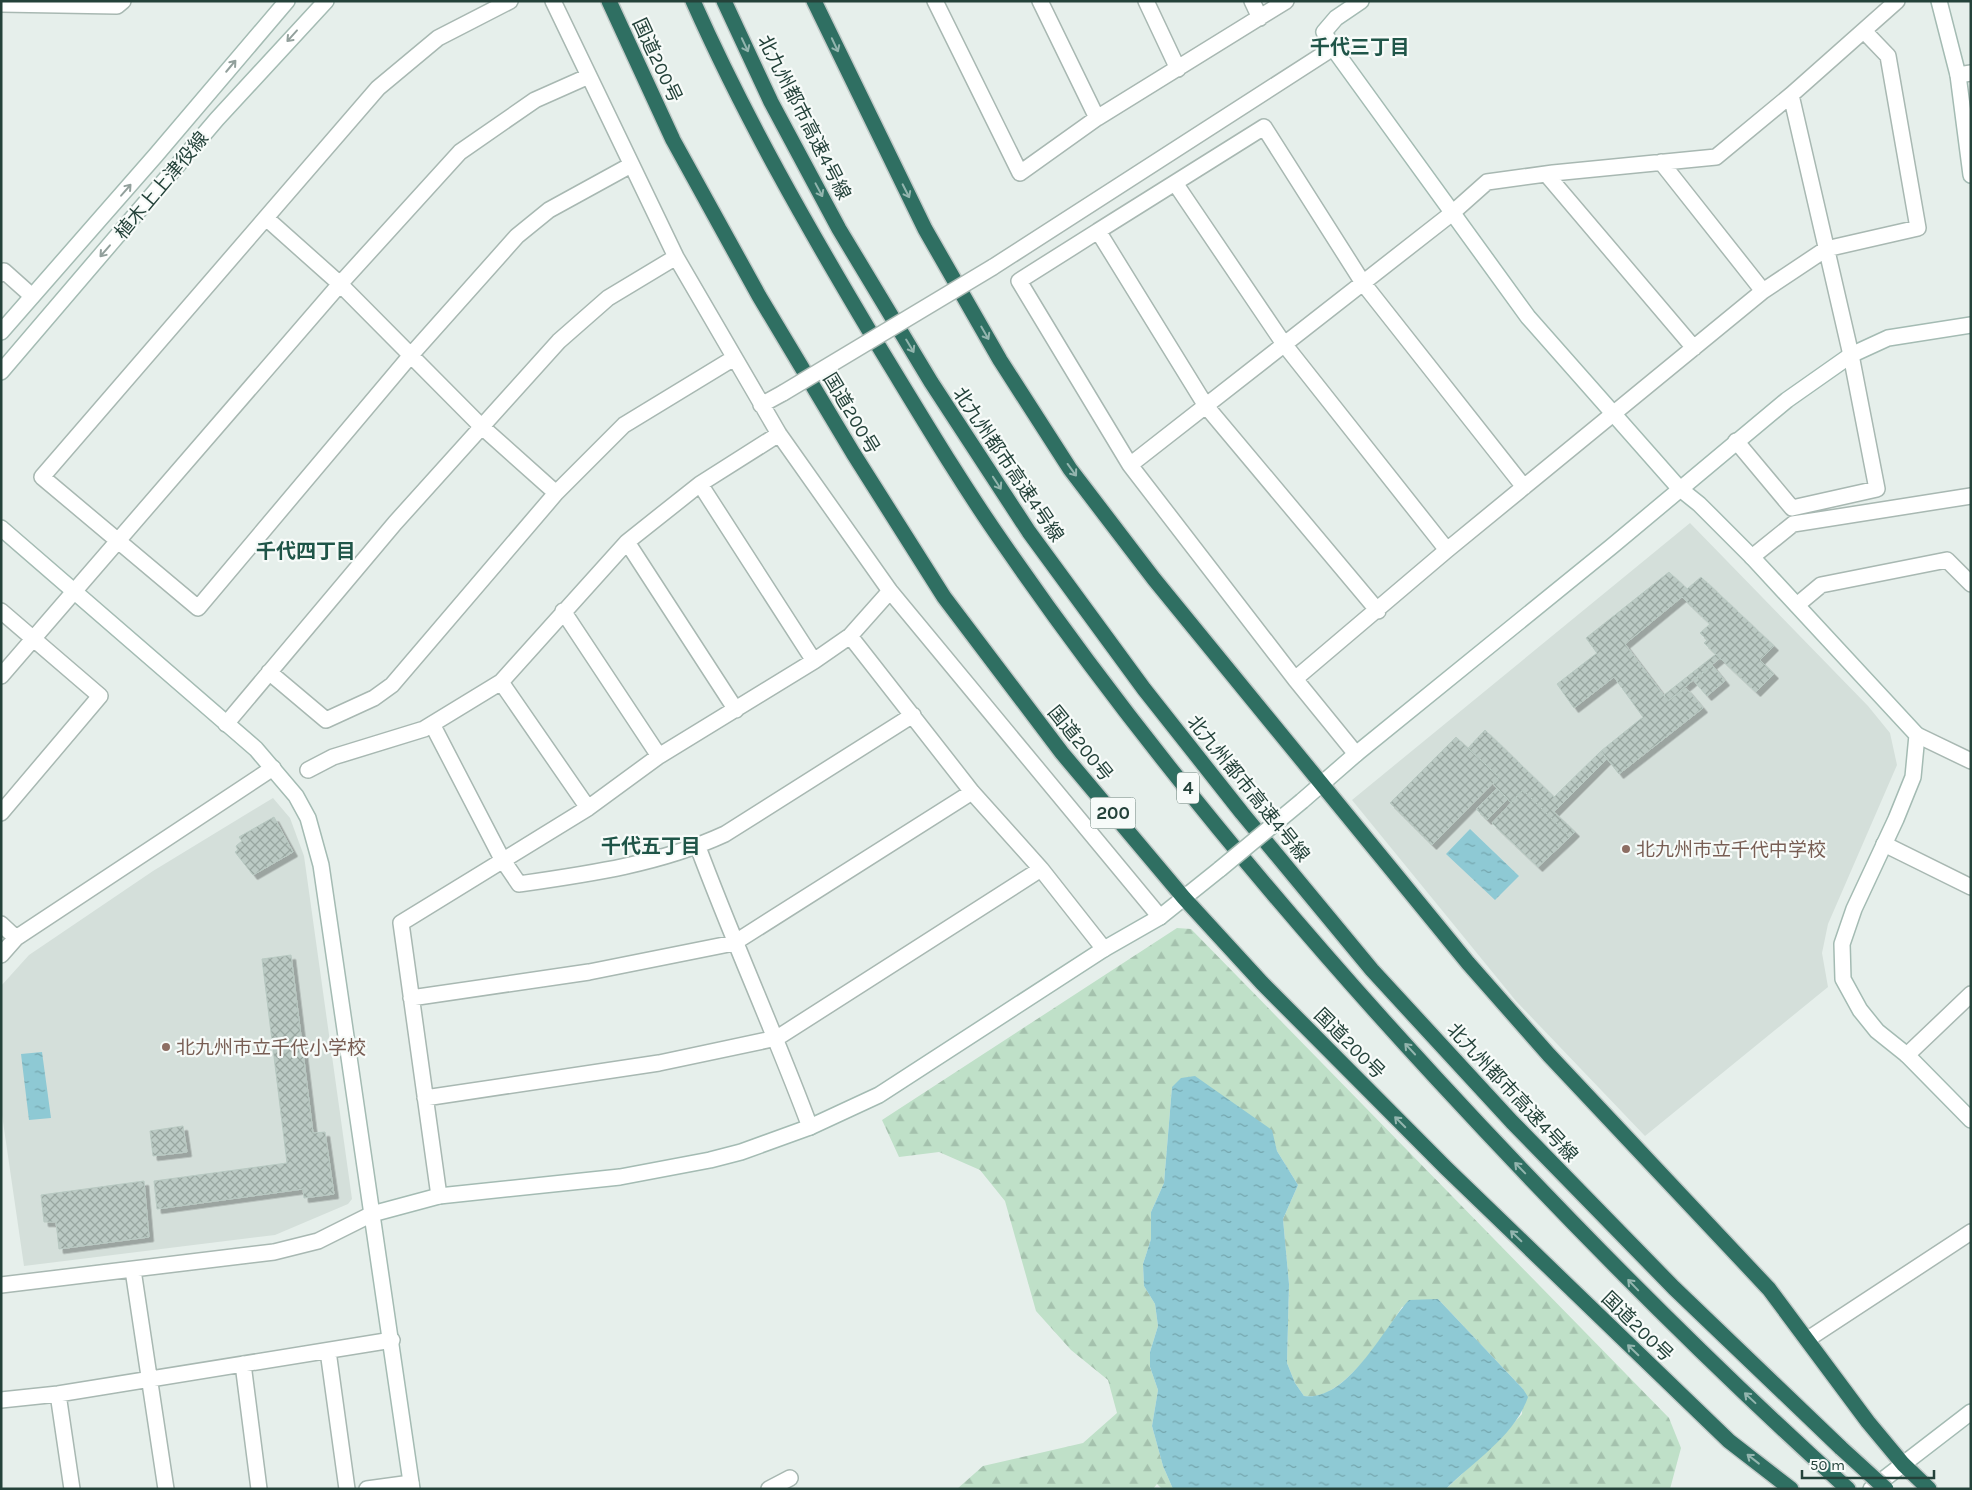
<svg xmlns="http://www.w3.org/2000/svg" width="1972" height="1490" font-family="Karla,'Noto Sans JP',sans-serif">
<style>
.built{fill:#d4dfda}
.forest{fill:url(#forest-firs)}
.water{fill:url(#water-ripples)}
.building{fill:url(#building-cross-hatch);stroke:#b8c9c2;filter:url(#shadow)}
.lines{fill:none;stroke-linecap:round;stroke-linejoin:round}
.street-casing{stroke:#a8b8b2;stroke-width:18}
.secondary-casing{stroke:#a4bbb3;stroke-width:18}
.highway-casing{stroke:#c2cac8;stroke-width:18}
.street{stroke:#fff;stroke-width:15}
.secondary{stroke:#fff;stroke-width:15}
.highway{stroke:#2f6f62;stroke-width:15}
.street-bridge-casing{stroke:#a8b8b2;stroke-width:18;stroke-linecap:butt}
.secondary-bridge-casing{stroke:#a4bbb3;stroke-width:18;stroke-linecap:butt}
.highway-bridge-casing{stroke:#c2cac8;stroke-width:18;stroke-linecap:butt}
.street-bridge{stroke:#fff;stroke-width:15}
.secondary-bridge{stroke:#fff;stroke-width:15}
.highway-bridge{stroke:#2f6f62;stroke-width:15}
.oneway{stroke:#92a09c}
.oneway2{stroke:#93b5ae}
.education-dot{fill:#8d6e63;stroke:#f7fbf9;stroke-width:2}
.labels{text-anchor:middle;stroke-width:4.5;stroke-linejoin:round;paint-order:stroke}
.shield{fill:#f7fbf9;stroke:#637a73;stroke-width:1}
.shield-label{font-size:18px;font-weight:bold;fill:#24423a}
.street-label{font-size:19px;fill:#24423a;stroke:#f7fbf9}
.education-label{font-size:19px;fill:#785e54;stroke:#f7fbf9;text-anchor:start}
.neighbourhood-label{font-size:20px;font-weight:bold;fill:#1f5548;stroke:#f7fbf9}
</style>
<defs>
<pattern id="forest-firs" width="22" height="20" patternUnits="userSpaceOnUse" patternTransform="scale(1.25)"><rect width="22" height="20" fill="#bfe0c8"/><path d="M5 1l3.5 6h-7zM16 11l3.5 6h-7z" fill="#a4c1ad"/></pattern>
<pattern id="water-ripples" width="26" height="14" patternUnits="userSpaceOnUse" patternTransform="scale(1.25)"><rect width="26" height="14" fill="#8ec9d4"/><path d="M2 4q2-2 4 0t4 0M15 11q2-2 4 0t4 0" fill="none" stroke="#74a5ad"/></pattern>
<pattern id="building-cross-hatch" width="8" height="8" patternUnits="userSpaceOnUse" patternTransform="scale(1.25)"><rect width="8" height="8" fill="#bbcac4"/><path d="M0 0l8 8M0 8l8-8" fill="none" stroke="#98a6a0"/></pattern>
<filter id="shadow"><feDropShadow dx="4.5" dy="4.5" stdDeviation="0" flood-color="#0004"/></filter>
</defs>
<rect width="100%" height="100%" fill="#e6efeb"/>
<path class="built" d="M1690 523 1868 706 1890 733 1897 765 1828 924 1822 953 1828 987 1645 1136 1516 1001 1352 800Z
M273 798 290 818 304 856 352 1199 348 1204 275 1235 24 1266 1 1108V986L29 955 153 871Z"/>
<path class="forest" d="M1177 928 1191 929 1669 1418 1681 1448 1670 1489H1446L1501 1437 1522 1414 1523 1389 1438 1299 1402 1307C1385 1334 1352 1385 1320 1395 1315 1397 1309 1396 1304 1396L1295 1383 1287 1363 1289 1284 1283 1219 1298 1185 1277 1151 1271 1130 1172 1087 1164 1183 1151 1212V1239L1143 1264 1144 1286 1155 1304 1158 1326 1150 1352V1367L1158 1390 1152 1426 1163 1466 1173 1489H1162L1157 1484 1153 1489H957L983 1466 1083 1443 1117 1413 1108 1380 1071 1350 1036 1311 1005 1201 980 1170 939 1152 899 1157 882 1120Z"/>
<path class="water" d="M1470 829 1519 876 1495 900 1446 854Z
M42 1052 51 1118 29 1120 21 1054Z
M1195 1076 1272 1130 1277 1151 1298 1185 1283 1219 1289 1284 1287 1363 1295 1383 1304 1396C1348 1402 1384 1327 1409 1300L1438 1299 1523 1389 1528 1397C1515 1436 1474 1461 1446 1489H1173L1163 1466 1152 1426 1158 1390 1150 1367V1352L1158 1326 1155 1304 1144 1286 1143 1264 1151 1239V1212L1164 1183 1172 1087 1181 1078Z"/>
<path class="building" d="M1669 572 1687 589 1701 577 1774 646 1760 660 1774 674 1756 692 1704 643 1707 640 1700 633 1710 624 1682 597 1625 644 1668 701 1686 688 1703 708 1619 774 1601 751 1643 717 1614 677 1574 708 1557 684 1597 653 1586 638Z
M1716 654 1720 658 1668 701 1664 695Z
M1712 665 1725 681 1707 696 1694 681Z
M1485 730 1554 797 1601 751 1607 759 1554 812 1575 832 1570 837 1523 790 1511 803 1493 784 1499 777 1468 748Z
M1456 737 1499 777 1432 845 1390 803Z
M1497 788 1508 799 1487 820 1476 809Z
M1523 790 1570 837 1538 867 1492 823Z
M274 817 293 852 253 875 235 852 238 850 236 846 242 841 239 837Z
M291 955 313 1133 325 1132 334 1194 304 1198 303 1189 157 1209 154 1181 287 1163 262 959Z
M183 1126 187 1152 153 1156 150 1131Z
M144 1181 149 1237 59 1249 56 1222H44L41 1195Z"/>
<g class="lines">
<g class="street-casing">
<path id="street" d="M510 1 438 38 378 88 42 477 198 608 411 355 517 236 549 210 631 165
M553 1 676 257 779 434 890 591 1160 917
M935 1 1020 173 1097 118 1286 1
M1040 1 1097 118
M1146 1 1178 69
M1252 1 1260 18
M1 4 117 6 123 1
M1958 75 1971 73
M1661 162 1763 291
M1547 175 1694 348
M1175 183 1284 344 1447 550
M266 218 340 284 481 426 556 493
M1098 231 1019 281 1130 465
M993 267 1333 48
M1 274 4 271 32 296
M761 405 783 393
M1736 441 1792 508 1877 489 1851 355 1791 95
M700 484 814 661
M627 542 736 710
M1752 557 1793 524 1971 496
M1797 605 1821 585 1947 560 1971 584
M1 611 100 696 1 813
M563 611 659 756
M1378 611 1206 406 1098 231 1264 127 1363 283 1524 487
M850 636 972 792 1041 869 1104 949
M269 672 326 720 374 698 392 685 556 493 624 425 734 358
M1 676 340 284 460 152 535 100 589 76
M1295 679 1447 550 1763 291 1826 249 1918 228 1888 56 1864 31
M501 682 588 808
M226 724 395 523 559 341 608 298 676 257
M432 724 502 859 519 884C589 874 660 864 725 834L913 715
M1917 735 1971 761
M1356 754 1295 679 1130 465 1451 214 1487 182 1553 173 1716 157 1791 95 1897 1
M308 770 333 757 424 729 501 682 627 542 700 484 779 434
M1884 844 1971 887
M698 847C733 941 775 1033 810 1127
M1 924 16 938
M1 955 16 938 273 768
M411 998 589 972 734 943 972 792
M1907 1055 1971 994
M425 1098 659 1063 777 1038 1041 869
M439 1196 401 923 588 808 659 756 814 661 850 636 890 591
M133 1270 166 1489
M1 1285 274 1252 318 1241 372 1214
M1808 1339 1971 1232
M328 1351 347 1489
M243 1364 259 1489
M58 1394 72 1489
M1 1400 58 1394 392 1340
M367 1489 411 1483
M769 1489 790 1478"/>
</g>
<g class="secondary-casing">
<path id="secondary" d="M1361 1 1336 18 1324 32 1333 48 1528 317 1679 488 1699 504 1752 557 1917 735 1913 777 1896 819 1854 909 1842 944 1843 979 1860 1010 1877 1031 1907 1055 1971 1120
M1939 1 1958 75 1971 175
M1 332 156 155 287 1
M1 372 217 119 326 1
M1 528 256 749 296 796 308 818 321 865 412 1489
M1302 801 1356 754 1611 547 1787 400 1851 355 1888 338 1971 325
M372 1214 439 1196 620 1177 710 1160 741 1152 810 1127 879 1095 1104 949 1160 917 1220 869
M1871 1489 1971 1412"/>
</g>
<g class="highway-casing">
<path id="highway" d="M609 1 673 140 759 296 853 453 944 597 1062 753 1184 898 1262 983 1446 1168 1729 1441 1791 1489
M693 1C745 118 808 228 873 337 916 407 958 479 1005 546 1135 734 1282 911 1437 1079 1568 1221 1704 1359 1848 1489
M724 1 771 102 839 229 931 382 1029 532 1144 689 1242 813 1372 970 1512 1122 1674 1288 1841 1448
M814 1 925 229 1000 360 1070 469 1154 579 1468 963 1549 1055 1769 1289 1868 1422 1903 1464 1929 1489"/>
</g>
<use href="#street" class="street"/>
<use href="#secondary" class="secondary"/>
<use href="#highway" class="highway"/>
<g class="street-bridge-casing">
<path id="street-bridge" d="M783 393 993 267"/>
</g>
<g class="secondary-bridge-casing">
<path id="secondary-bridge" d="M1220 869 1302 801"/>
</g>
<g class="highway-bridge-casing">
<path id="highway-bridge" d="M1841 1448 1886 1489"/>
</g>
<use href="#street-bridge" class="street-bridge"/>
<use href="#secondary-bridge" class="secondary-bridge"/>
<use href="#highway-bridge" class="highway-bridge"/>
</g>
<defs><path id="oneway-shaft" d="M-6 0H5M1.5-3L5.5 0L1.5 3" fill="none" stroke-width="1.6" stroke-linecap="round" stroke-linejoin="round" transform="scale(1.25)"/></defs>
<g class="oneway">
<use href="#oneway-shaft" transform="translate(292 36) rotate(132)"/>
<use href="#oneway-shaft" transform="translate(231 66) rotate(-50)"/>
<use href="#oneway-shaft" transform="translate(126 190) rotate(-49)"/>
<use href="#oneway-shaft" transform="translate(105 251) rotate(131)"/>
</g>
<g class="oneway2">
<use href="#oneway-shaft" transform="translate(745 45) rotate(65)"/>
<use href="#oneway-shaft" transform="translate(835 45) rotate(65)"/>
<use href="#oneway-shaft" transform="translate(819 190) rotate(62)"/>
<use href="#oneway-shaft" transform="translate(906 191) rotate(63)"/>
<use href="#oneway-shaft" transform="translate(985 333) rotate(60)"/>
<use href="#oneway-shaft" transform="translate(910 346) rotate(59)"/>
<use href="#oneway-shaft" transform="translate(1072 470) rotate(54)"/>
<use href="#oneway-shaft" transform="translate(997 483) rotate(57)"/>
<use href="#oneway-shaft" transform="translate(1410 1049) rotate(-133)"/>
<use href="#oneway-shaft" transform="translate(1400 1122) rotate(-135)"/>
<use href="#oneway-shaft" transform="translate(1520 1168) rotate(-134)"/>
<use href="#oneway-shaft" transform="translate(1516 1236) rotate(-136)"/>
<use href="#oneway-shaft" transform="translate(1633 1285) rotate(-134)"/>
<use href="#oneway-shaft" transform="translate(1633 1350) rotate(-136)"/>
<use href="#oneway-shaft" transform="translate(1750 1398) rotate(-137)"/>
<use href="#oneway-shaft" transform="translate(1753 1459) rotate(-142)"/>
</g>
<g class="education-dot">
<circle cx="1626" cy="849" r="5"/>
<circle cx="166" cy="1047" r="5"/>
</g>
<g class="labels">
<g class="shield">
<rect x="1177" y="772.5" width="22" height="31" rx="4"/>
<rect x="1090.5" y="797.5" width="45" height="31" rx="4"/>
</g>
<g class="shield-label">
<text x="1188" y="794">4</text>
<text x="1113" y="819">200</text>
</g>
<g class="street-label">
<text transform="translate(658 60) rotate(65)" y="7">国道200号</text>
<text transform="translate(805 117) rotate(63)" y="7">北九州都市高速4号線</text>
<text transform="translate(161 185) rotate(-50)" y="7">植木上上津役線</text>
<text transform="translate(852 413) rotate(59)" y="7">国道200号</text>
<text transform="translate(1009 464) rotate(56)" y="7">北九州都市高速4号線</text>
<text transform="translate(1081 743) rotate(51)" y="7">国道200号</text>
<text transform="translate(1249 788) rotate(51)" y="7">北九州都市高速4号線</text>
<text transform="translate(1350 1043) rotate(45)" y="7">国道200号</text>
<text transform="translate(1513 1092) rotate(47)" y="7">北九州都市高速4号線</text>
<text transform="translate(1638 1326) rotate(44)" y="7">国道200号</text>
</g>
<g class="education-label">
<text x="1636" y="856">北九州市立千代中学校</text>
<text x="176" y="1054">北九州市立千代小学校</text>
</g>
<g class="neighbourhood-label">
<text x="1360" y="54">千代三丁目</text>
<text x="306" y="558">千代四丁目</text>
<text x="651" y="853">千代五丁目</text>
</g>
</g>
<rect width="1972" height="1490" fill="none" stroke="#24423a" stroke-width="5"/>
<path d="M1802 1470v8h132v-8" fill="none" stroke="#24423a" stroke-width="2.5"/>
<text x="1810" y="1470" font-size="15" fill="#24423a" stroke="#f7fbf9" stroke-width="4" paint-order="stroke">50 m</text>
</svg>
